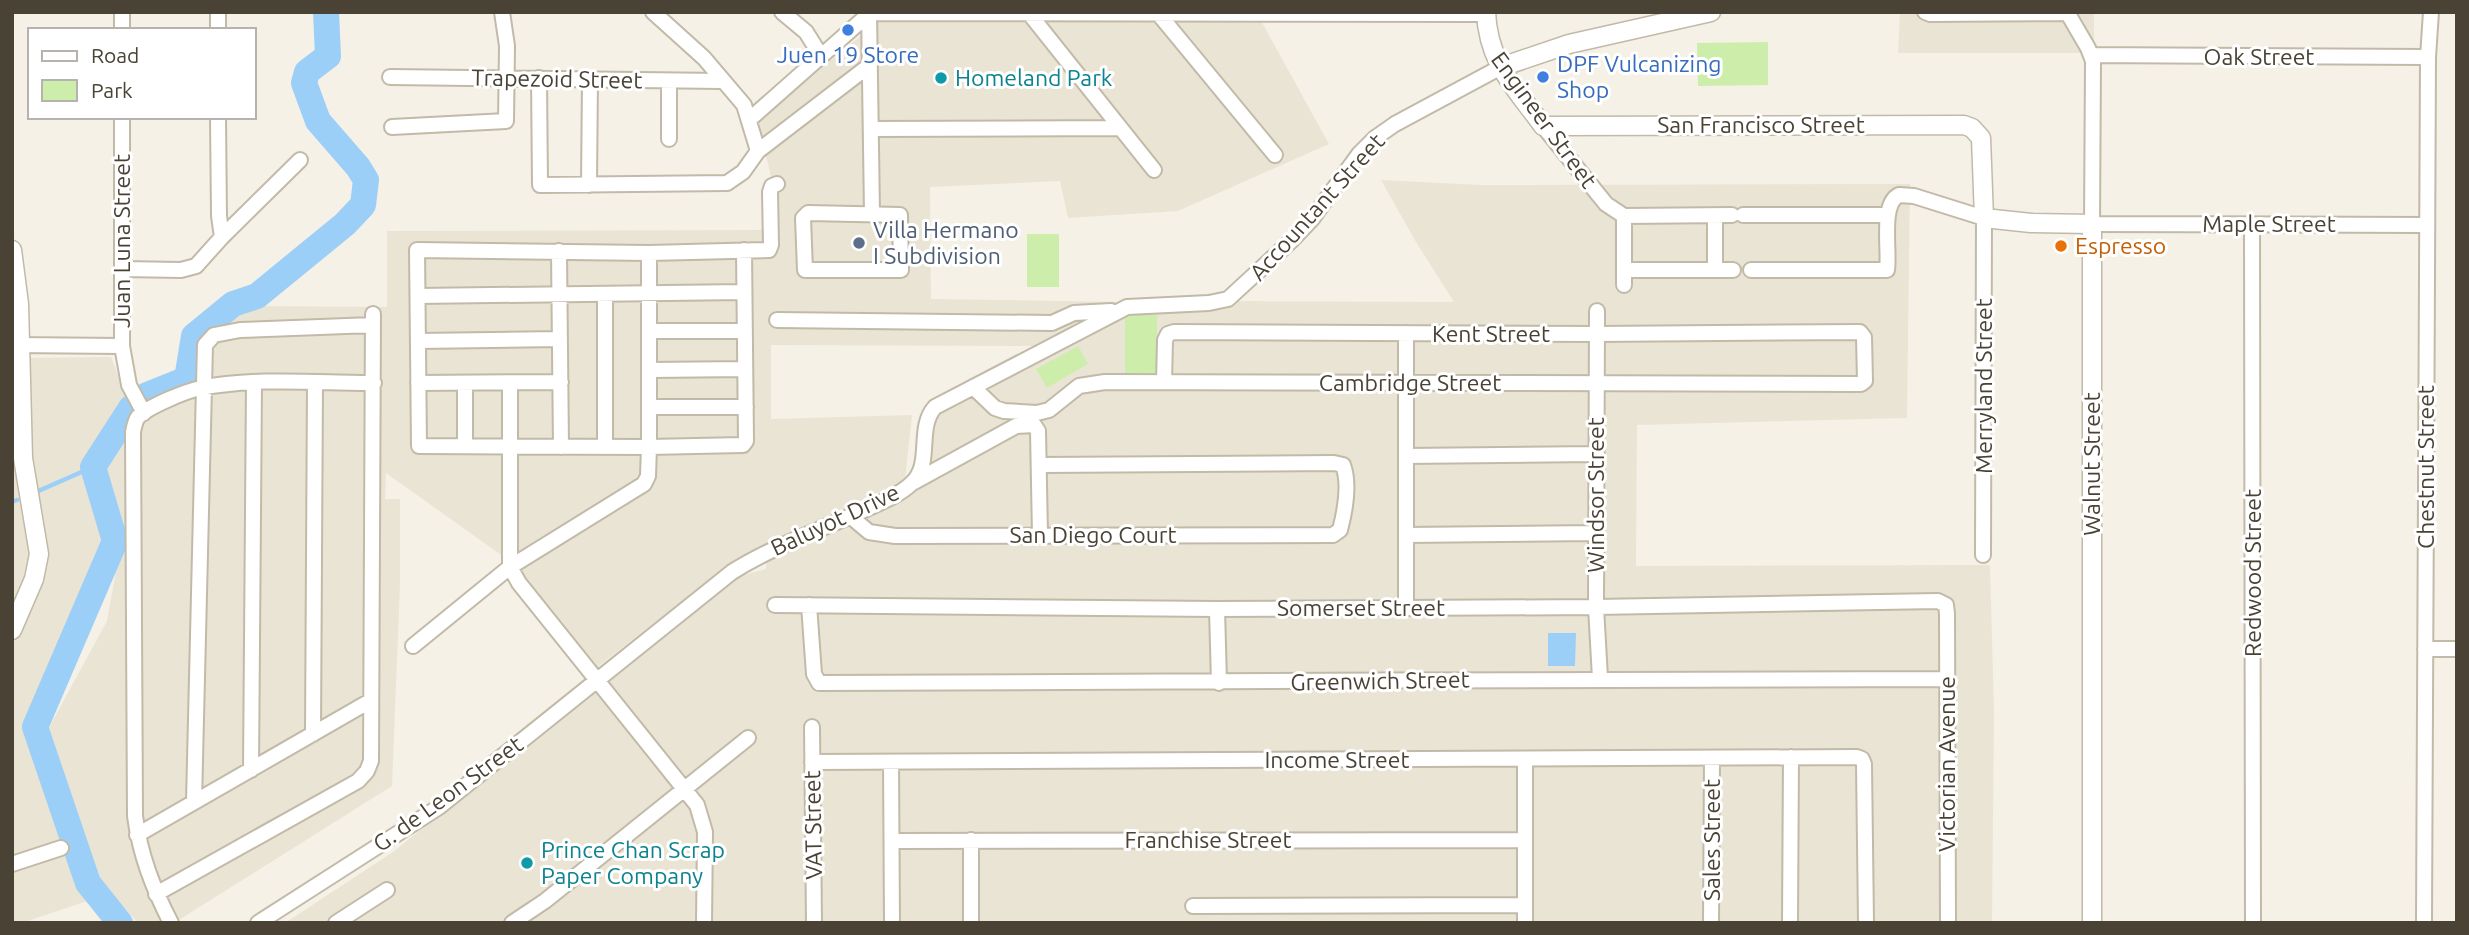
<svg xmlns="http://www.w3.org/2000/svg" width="2469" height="935" font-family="Ubuntu,sans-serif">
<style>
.residential{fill:#eae4d4}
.green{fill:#cdeeab}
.water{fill:#9ccff8}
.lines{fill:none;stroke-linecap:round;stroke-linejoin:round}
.stream{stroke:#9ccff8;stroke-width:4.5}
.river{stroke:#9ccff8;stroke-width:26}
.minor-casing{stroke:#c2baa8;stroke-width:18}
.tertiary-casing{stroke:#c2baa8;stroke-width:21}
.minor{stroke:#fff;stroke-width:14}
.tertiary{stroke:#fff;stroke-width:18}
.shop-dot{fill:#3f7fe0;stroke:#fff;stroke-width:2.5}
.culture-dot{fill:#0f9aa8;stroke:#fff;stroke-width:2.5}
.service-dot{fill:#5c6f8a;stroke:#fff;stroke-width:2.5}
.food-dot{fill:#e8710a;stroke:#fff;stroke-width:2.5}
.labels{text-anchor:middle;stroke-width:6;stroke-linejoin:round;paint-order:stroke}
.shop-label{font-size:23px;fill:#366cbe;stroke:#fff}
.street-label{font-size:23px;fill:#494235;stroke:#fff}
.culture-label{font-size:23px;fill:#0d838f;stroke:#fff;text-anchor:start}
.service-label{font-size:23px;fill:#4e5e75;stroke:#fff;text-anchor:start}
.food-label{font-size:23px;fill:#c56008;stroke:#fff;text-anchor:start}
</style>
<rect width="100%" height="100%" fill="#f5f1e7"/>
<path class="residential" d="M1900 12H2094V53H1898Z
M1260 19 1329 144 1178 211 1068 218 1060 181 930 187 931 299 1123 302 1044 346 771 345V419L912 415 905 479 747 562 678 604 596 668 518 567 386 473 385 499H400V584L392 786 174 923H138L95 875 51 767 46 733 107 621 121 543 98 470 134 413 195 379 191 335 244 306 387 307V231L773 230 774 188 757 120 878 22Z
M1381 180 1480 185 1910 184 1907 418 1637 425 1636 566 1990 565 1994 713 1992 923H285L393 852 674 625 740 576 766 569 767 557 911 490 929 461 937 414 1130 310 1240 301 1454 302 1416 242Z
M12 323 15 358 111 357 131 409 84 466 108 541 32 736 90 900 22 923H12Z"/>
<path class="green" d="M1768 42V85L1698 86 1697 43Z
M1027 234H1059V287H1027Z
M1125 315H1157V377H1125Z
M1078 346 1088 364 1047 388 1036 369Z"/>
<path class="water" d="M1548 633H1576L1575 666H1548Z"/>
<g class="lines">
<path class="stream" d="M36 492 93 467
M12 502 17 500"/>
<path class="river" d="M147 395 187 379 194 336 233 304 257 296 345 224 363 205 366 180 358 167 318 121 304 83 307 72 328 56 326 12
M120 923 88 883 35 727 115 541 93 467 131 408"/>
<g class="minor-casing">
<path id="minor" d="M122 12V30
M653 12 704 58 744 105 758 151
M782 12 806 32 821 56
M869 12 872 213
M1028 12 1154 170
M1157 12 1275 155
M1925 12 1930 14 2068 13
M2067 12 2088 48 2093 61 2092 224 2427 225
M218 30V12
M2091 55 2428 57
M390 77 723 81
M539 78 540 185 727 183 743 172 758 151 870 65
M669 81V139
M122 117V346L129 385 144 413
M218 117 219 216 222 237
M750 119 870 13 1486 14
M1543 126 1606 204 1624 216 1732 215
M392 127 506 121 507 46 502 12
M871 129 1119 128
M589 185 590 80
M808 213 900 215 901 270H805L803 218Z
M1743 215H1888
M2252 224 2253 923
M744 250 746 441 743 445 649 447 419 446 417 250 649 253 769 250 771 245 770 192 772 186 777 184
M559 251 561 447
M122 269 181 270 196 266 222 237 300 160
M1624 270H1733
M1715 270V216
M1751 270H1887C1890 251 1880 204 1899 195L1914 196 1984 218 1983 555
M1624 285V216
M418 296 744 292
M1597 311 1596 607 1600 678
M777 320 1052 323 1074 313 1111 311
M649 331H745
M1406 333V608
M418 341 560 339
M12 345 122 346
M649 370 745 369
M418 383 561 382
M465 383V446
M510 383V567L519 583 697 805 705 832 704 923
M973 387 995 408 1004 411 1037 413 1049 410 1079 386 1105 382 1861 384 1865 381 1864 337 1860 332 1597 334 1174 332 1168 334 1165 340 1164 382
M649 407H746
M605 447V294
M1406 456 1597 454
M914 482 1016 426 1034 425 1038 431 1040 535
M850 516 869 532 895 536 1333 535 1340 530C1345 511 1350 484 1343 465L1334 463 1040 465
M1406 535 1596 533
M775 605 1217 609 1596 607 1938 601 1946 605 1947 614 1948 923
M809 605 814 674 819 683C1195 683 1570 678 1946 679
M1217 609 1219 683
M413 646 510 567 644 484 648 476 649 447V253
M2425 649H2457
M812 727 814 923
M313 734 315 383
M812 762 1857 757 1862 759 1864 764 1866 923
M891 762 892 923
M251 770 254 383
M194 802 205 345 214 335 240 330 373 325
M137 835 370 701
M971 840V923
M892 841 1525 840
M12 864 61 848
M156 894 358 781 367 771 371 761 373 314
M1193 906 1525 905
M171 923C153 888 140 855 135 816L133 432C134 427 135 421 138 417 149 406 186 391 201 388 254 377 320 383 374 383
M258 923 439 807 732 572C772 547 817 531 860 512 876 504 899 496 912 483 933 464 916 428 935 407L1127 307 1209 303 1228 299 1291 241 1312 219 1359 154 1375 138 1395 124 1501 67
M336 923 387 890
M512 923 545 901 748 738
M1525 923V759
M1711 923 1712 758
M1790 923 1791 757
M2424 923 2428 57 2431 12"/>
</g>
<g class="tertiary-casing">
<path id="tertiary" d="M1486 12C1488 63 1515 87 1543 126L1964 125 1972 128 1981 138 1984 218 2031 223 2092 224V923
M1501 67 1569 44 1711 12
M12 250 19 304 23 458 39 554 34 579 12 630"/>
</g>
<use href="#minor" class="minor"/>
<use href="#tertiary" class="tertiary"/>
</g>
<g class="shop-dot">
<circle cx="848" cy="30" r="7"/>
<circle cx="1543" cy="77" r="7"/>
</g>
<g class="culture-dot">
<circle cx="941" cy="78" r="7"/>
<circle cx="527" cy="863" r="7"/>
</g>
<circle class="service-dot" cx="859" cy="243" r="7"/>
<circle class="food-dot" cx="2061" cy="246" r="7"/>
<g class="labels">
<g class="shop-label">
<text x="848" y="63">Juen 19 Store</text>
<text x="1557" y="72" text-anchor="start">DPF Vulcanizing<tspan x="1557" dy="26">Shop</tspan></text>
</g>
<g class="street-label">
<text x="2259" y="65">Oak Street</text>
<text transform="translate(557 79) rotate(1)" y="8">Trapezoid Street</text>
<text transform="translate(1544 120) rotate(54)" y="8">Engineer Street</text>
<text x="1761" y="133">San Francisco Street</text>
<text transform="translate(1317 207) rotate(-48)" y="8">Accountant Street</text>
<text x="2269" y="232">Maple Street</text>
<text transform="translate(122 241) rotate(-90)" y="8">Juan Luna Street</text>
<text x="1491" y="342">Kent Street</text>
<text x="1410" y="391">Cambridge Street</text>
<text transform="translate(1984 386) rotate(-90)" y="8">Merryland Street</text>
<text transform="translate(2092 464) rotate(-90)" y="8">Walnut Street</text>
<text transform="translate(2426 467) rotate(-90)" y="8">Chestnut Street</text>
<text transform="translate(1596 495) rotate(-90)" y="8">Windsor Street</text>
<text transform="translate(835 520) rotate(-25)" y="8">Baluyot Drive</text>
<text x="1093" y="543">San Diego Court</text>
<text transform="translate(2253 573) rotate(-90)" y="8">Redwood Street</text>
<text x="1361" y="616">Somerset Street</text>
<text transform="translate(1380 681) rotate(-1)" y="8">Greenwich Street</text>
<text x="1337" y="768">Income Street</text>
<text transform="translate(1947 764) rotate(-90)" y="8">Victorian Avenue</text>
<text transform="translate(448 794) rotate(-36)" y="8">G. de Leon Street</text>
<text transform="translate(813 825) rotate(-91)" y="8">VAT Street</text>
<text x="1208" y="848">Franchise Street</text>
<text transform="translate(1712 840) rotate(-90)" y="8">Sales Street</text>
</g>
<g class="culture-label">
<text x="955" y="86">Homeland Park</text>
<text x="541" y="858">Prince Chan Scrap<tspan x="541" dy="26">Paper Company</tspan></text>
</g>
<g class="service-label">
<text x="873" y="238">Villa Hermano<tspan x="873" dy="26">I Subdivision</tspan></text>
</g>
<g class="food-label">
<text x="2075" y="254">Espresso</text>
</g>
</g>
<rect width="2469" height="935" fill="none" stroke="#494235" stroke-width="28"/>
<rect x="28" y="28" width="228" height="91" fill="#ffffff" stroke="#b6b3ae" stroke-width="2"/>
<rect x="42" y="51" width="35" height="10" fill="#ffffff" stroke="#b6b3ae" stroke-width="2"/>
<text x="91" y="63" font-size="21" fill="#494235">Road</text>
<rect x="42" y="80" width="35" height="21" fill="#cdeeab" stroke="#b6b3ae" stroke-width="2"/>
<text x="91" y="98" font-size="21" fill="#494235">Park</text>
</svg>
